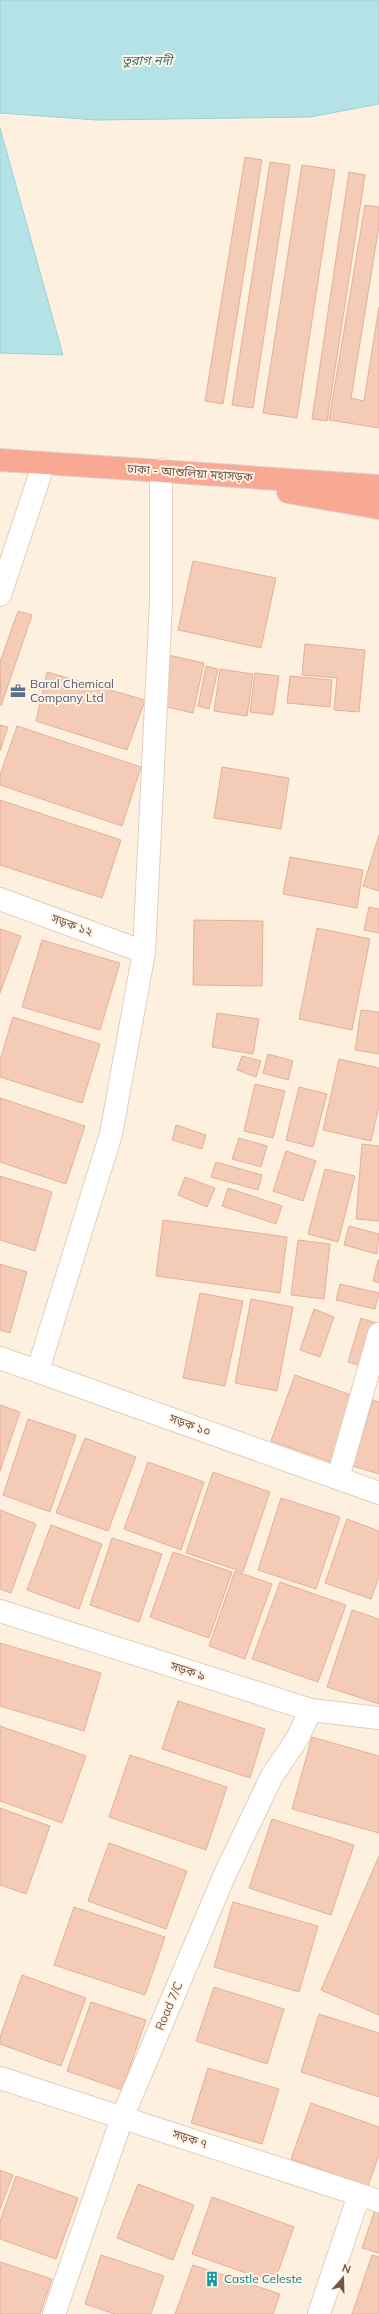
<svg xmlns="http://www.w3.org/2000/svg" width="379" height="2314" font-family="Mulish,'Noto Sans Bengali',sans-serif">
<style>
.water{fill:#b4e2e6;stroke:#9ad2d8}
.building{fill:#f3cbb6;stroke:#e6b096}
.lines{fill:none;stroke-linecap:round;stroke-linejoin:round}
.street-casing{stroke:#e3cdbe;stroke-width:24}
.highway-casing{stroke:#dbd3cf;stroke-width:24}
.street{stroke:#fff;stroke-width:22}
.highway{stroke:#f9a894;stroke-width:22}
.labels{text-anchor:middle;stroke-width:4;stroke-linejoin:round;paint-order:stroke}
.street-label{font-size:12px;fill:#745447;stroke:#fff4e6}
.service-label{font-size:12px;fill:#4e5e75;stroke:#fff4e6;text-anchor:start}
.culture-label{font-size:12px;fill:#0d838f;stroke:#fff4e6;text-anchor:start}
.water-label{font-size:13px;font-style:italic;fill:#3a737a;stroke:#fff4e6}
</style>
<rect width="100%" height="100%" fill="#fdf0df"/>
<path class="water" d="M0 0H379V104L310 117 97 120 0 113Z
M0 128 63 355 0 353Z"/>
<path class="building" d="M245 157 262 160 223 404 205 401Z
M270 162 290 165 253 408 232 405Z
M302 165 335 170 297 418 263 413Z
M349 172 365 175 327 421 312 419Z
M365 205 379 207V226L351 398 364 401 379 307V428L329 420Z
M193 561 276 578 261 648 178 630Z
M18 611 32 615 1 706 0 662Z
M305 644 365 650 359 712 334 710 337 678 302 675Z
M168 655 204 663 193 713 158 705Z
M206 666 218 669 209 709 198 706Z
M220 669 253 674 247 716 214 711Z
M47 672 145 700 127 750 36 721Z
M255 673 279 676 273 715 250 712Z
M290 676 332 680 330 707 287 703Z
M0 725 8 727 0 751Z
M17 726 141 767 122 826 0 785V775Z
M222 767 289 778 281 829 214 818Z
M0 800 121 840 102 898 0 865Z
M379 835V891L363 886Z
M290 857 363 870 357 908 283 894Z
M369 907 379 909V933L364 930Z
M194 920 263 921 262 986 193 985Z
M317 928 370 939 352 1030 299 1019Z
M0 929 21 936 0 993Z
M42 940 120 963 100 1030 22 1007Z
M361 1010 379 1012V1054L355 1050Z
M217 1013 259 1019 253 1054 212 1047Z
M13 1017 100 1044 82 1103 0 1077V1060Z
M268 1054 293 1061 288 1080 263 1073Z
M242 1056 261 1061 256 1077 237 1070Z
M339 1059 379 1068V1106L371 1141 323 1130Z
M255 1084 285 1091 273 1138 244 1131Z
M299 1087 327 1094 313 1147 286 1140Z
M0 1098 85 1126 66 1184 0 1162Z
M176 1125 206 1135 202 1149 172 1140Z
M239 1138 267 1146 261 1167 232 1159Z
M362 1144 379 1146V1221L356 1219Z
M286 1151 316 1161 303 1201 273 1191Z
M216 1162 262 1175 258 1190 211 1177Z
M325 1169 355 1176 338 1242 308 1234Z
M0 1176 52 1192 35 1251 0 1240Z
M185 1177 215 1188 207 1207 178 1195Z
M228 1188 282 1206 276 1224 222 1206Z
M163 1220 287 1237 280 1293 156 1276Z
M349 1226 379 1234 377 1254 344 1245Z
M298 1240 330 1244 324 1299 291 1295Z
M378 1260H379V1283L373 1281Z
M0 1264 27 1272 10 1333 0 1330Z
M340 1284 379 1293 375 1309 336 1300Z
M200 1293 243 1301 225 1386 183 1378Z
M251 1299 293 1307 277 1391 235 1383Z
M314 1309 334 1317 320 1357 300 1350Z
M361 1318 379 1324V1371L348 1362Z
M295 1375 357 1397 334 1463 271 1441Z
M373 1400 379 1402V1474L353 1466Z
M0 1405 20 1412 0 1471Z
M28 1419 76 1435 50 1512 3 1495Z
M85 1438 136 1457 108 1531 56 1513Z
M148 1462 204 1482 181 1550 124 1529Z
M213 1472 270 1492 243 1572 186 1553Z
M281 1498 340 1517 316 1589 258 1570Z
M0 1510 36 1524 11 1593 0 1589Z
M347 1519 379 1531V1577L371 1599 325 1583Z
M51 1525 102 1544 79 1609 27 1590Z
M112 1538 162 1554 139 1622 90 1605Z
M173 1552 232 1572 209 1638 150 1617Z
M235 1571 272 1584 245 1659 209 1646Z
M280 1582 346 1605 318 1682 252 1659Z
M352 1610 379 1619V1704L327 1687Z
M0 1643 101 1673 84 1731 0 1706Z
M178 1701 265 1729 250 1778 162 1749Z
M0 1726 86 1756 62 1823 0 1801Z
M312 1737 379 1756V1833L292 1809Z
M130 1755 227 1787 206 1850 109 1817Z
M0 1808 50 1826 26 1894 0 1885Z
M272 1819 354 1845 331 1915 249 1888Z
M109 1843 187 1871 166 1929 88 1901Z
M379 1856V2015L321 1990Z
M233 1902 318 1926 299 1992 214 1967Z
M74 1907 165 1937 145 1995 54 1965Z
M22 1975 86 1998 61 2066 0 2044V2037Z
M214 1987 284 2009 267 2064 196 2041Z
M91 2002 146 2020 122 2090 67 2071Z
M319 2014 379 2033V2097L301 2072Z
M208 2068 279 2089 262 2144 191 2123Z
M311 2103 379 2127V2155L368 2186 291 2159Z
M0 2170 13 2175 0 2209Z
M16 2176 78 2198 56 2259 0 2239V2221Z
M138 2184 194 2205 173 2260 117 2238Z
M212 2197 294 2227 274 2283 192 2254Z
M375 2210 379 2212V2253L362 2248Z
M101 2255 164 2276 151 2314H115L85 2304Z
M372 2255 379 2257V2314H352Z
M0 2262 52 2279 40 2314H0Z
M193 2265 280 2294 273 2314H175Z"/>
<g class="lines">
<g class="street-casing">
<path id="street" d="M0 595 44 463
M0 899 144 952
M0 1358 379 1493
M38 1370 111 1134 144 952 161 602V470
M338 1478 379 1334
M0 1611 311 1710 379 1718
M0 2078 379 2201
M54 2314 122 2118 225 1874 272 1776 297 1739 311 1710
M319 2314 359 2195"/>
</g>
<g class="highway-casing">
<path id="highway" d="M0 460 379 486
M288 492 379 508"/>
</g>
<use href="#street" class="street"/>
<use href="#highway" class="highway"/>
</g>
<defs>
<g id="office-bare" transform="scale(1.2)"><path d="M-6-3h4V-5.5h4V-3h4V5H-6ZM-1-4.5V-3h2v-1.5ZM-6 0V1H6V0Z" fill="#5c6f8a" stroke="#fff4e6" stroke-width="2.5" paint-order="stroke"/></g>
<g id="building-bare" transform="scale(1.2)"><path d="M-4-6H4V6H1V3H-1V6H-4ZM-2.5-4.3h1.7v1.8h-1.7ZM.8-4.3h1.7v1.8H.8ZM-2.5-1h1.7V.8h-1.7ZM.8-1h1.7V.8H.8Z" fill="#0f9aa8" stroke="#fff4e6" stroke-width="2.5" paint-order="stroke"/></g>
</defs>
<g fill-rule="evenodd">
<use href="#office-bare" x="18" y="691"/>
<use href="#building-bare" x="212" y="2279"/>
</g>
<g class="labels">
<g class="street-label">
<text transform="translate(190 473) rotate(4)" y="4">ঢাকা - আশুলিয়া মহাসড়ক</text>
<text transform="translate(72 925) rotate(20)" y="4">সড়ক ১২</text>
<text transform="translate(190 1425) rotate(20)" y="4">সড়ক ১০</text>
<text transform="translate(188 1671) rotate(18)" y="4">সড়ক ৯</text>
<text transform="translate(169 2006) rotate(-67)" y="4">Road 7/C</text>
<text transform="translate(190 2139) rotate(18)" y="4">সড়ক ৭</text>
</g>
<g class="service-label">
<text x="30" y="688">Baral Chemical<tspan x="30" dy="14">Company Ltd</tspan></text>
</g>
<g class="culture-label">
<text x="224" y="2283">Castle Celeste</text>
</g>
<g class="water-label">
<text x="147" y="65">তুরাগ নদী</text>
</g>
</g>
<g transform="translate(343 2278) rotate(20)" stroke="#fff4e6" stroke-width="3" paint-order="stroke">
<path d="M0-3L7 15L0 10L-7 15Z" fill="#745447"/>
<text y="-6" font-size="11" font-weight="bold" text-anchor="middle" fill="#745447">N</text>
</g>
</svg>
